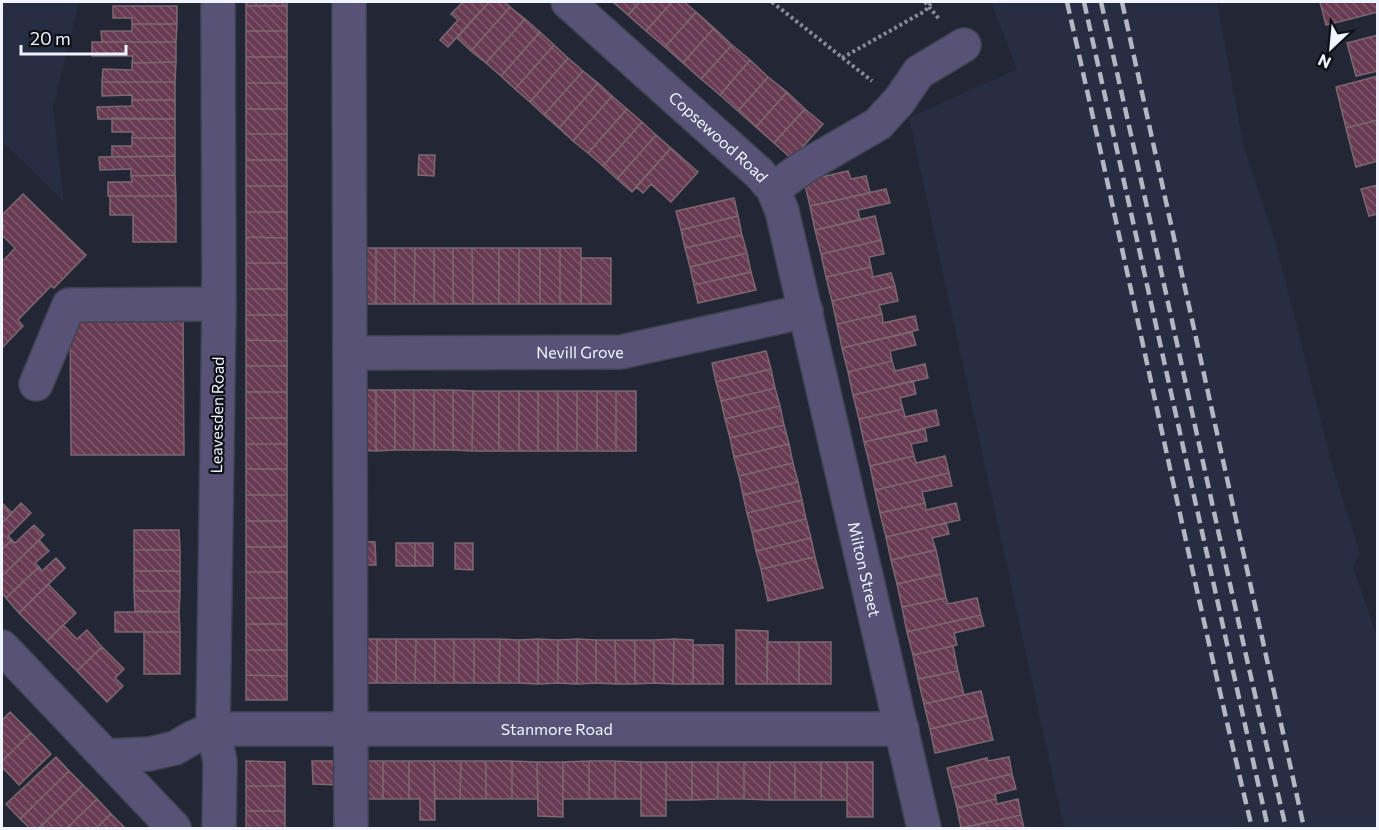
<svg xmlns="http://www.w3.org/2000/svg" width="1379" height="830" font-family="Commissioner,sans-serif">
<style>
.built{fill:#272d42}
.building{fill:url(#building-back-hatch);stroke:#7c6871;stroke-width:1.5}
.lines{fill:none;stroke-linecap:round;stroke-linejoin:round}
.minor-casing{stroke:#3f4351;stroke-width:36}
.path{stroke:#878b98;stroke-width:4;stroke-dasharray:3 3;stroke-linecap:butt}
.minor{stroke:#585277;stroke-width:33}
.rail{stroke:#b3b7c3;stroke-width:4.5;stroke-dasharray:12 6;stroke-linecap:butt}
.labels{text-anchor:middle;stroke-width:4.5;stroke-linejoin:round;paint-order:stroke}
.street-label{font-size:16px;fill:#f0f4fe;stroke:#0d1016}
</style>
<defs>
<pattern id="building-back-hatch" width="6" height="6" patternUnits="userSpaceOnUse" patternTransform="scale(1.5)"><rect width="6" height="6" fill="#693b53"/><path d="M-1 5l2 2M0 0l6 6M5-1l2 2" fill="none" stroke="#7f586d"/></pattern>
</defs>
<rect width="100%" height="100%" fill="#222635"/>
<path class="built" d="M2 2H79L53 107 64 202 2 141Z
M991 2H1217L1244 147 1276 244 1332 465 1360 553 1353 567 1377 637V828H1064L909 118 1017 69Z"/>
<path class="building" d="M246 2H287V6H246Z
M463 2H489L448 47 440 40 458 20 451 14Z
M489 2H504L510 7 471 51 457 38Z
M613 2H640L628 15Z
M640 2H672L646 31 628 15Z
M672 2H684L696 12 665 47 646 31Z
M1320 2H1378V12L1326 25Z
M113 6H177V24H132V18H113Z
M246 6H287V31H246Z
M510 7 525 19 486 63 471 51Z
M696 12 714 28 683 63 665 47Z
M525 19 540 32 501 76 486 63Z
M132 24H177L176 42H102L101 31H132Z
M714 28 732 45 701 79 683 63Z
M246 31H287V57H246Z
M540 32 554 45 515 89 501 76Z
M1378 35V71L1356 76 1347 43Z
M92 42H176V62L132 63 133 56H92Z
M554 45 568 58 530 102 515 89Z
M732 45 750 60 720 95 701 79Z
M246 57H287V83H246Z
M568 58 583 71 544 115 530 102Z
M750 60 768 77 738 111 720 95Z
M176 62 175 82H102L103 69 132 70V63Z
M583 71 598 83 559 128 544 115Z
M1378 76V120L1346 128 1336 87Z
M768 77 787 92 756 127 738 111Z
M102 82H175V100H132V95L102 96Z
M246 83H287V109H246Z
M598 83 612 96 573 141 559 128Z
M787 92 805 109 774 143 756 127Z
M612 96 627 109 588 153 573 141Z
M132 100H175V119H98L97 107 132 106Z
M246 109H287V134H246Z
M627 109 642 122 603 166 588 153Z
M805 109 823 124 792 159 774 143Z
M112 118 175 119V138H132L133 132H112Z
M1378 120V161L1356 167 1346 128Z
M642 122 656 135 617 179 603 166Z
M246 134H287V160H246Z
M656 135 671 148 632 192 617 179Z
M132 138H175V156L112 157V146H132Z
M671 148 698 172 671 202 651 184 643 193 636 187Z
M419 155H435L434 176 418 175Z
M175 156V175L131 176V169L100 170 99 157Z
M246 160H287V186H246Z
M848 171 851 179 866 176 870 193 810 206 804 181Z
M175 175 176 196H108V182H132L131 176Z
M1378 185V214L1369 216 1361 189Z
M246 186H287V212H246Z
M886 189 890 203 858 210 860 220 815 230 810 206Z
M23 194 86 255 54 288 51 286 18 320 23 326 2 348V262L15 248 2 235V229L4 226 2 224V215Z
M110 196H176V242H133V215H110Z
M734 198 738 216 681 230 676 211Z
M246 212H287V238L246 237Z
M738 216 742 235 685 248 681 230Z
M875 216 881 240 821 254 815 230Z
M742 235 747 253 690 267 685 248Z
M246 237 287 238V263H246Z
M881 240 884 254 869 257 871 267 826 277 821 254Z
M357 248H376V304H357Z
M376 248H395V304H376Z
M395 248H415L414 304H395Z
M415 248H434V304H414Z
M434 248H453V304H434Z
M453 248H472L473 304H453Z
M472 248H499V304H473Z
M499 248H519V304H499Z
M519 248H540V304H519Z
M540 248H560V304H540Z
M560 248H581V304H560Z
M747 253 751 272 694 285 690 267Z
M581 258H611V304H581Z
M246 263H287V289H246Z
M871 267 873 277 891 273 895 286 832 301 826 277Z
M751 272 756 290 698 303 694 285Z
M895 286 898 301 879 305 882 314 837 324 832 301Z
M246 289H287V315H246Z
M882 314 883 323 915 316 918 330 842 348 837 324Z
M70 315 183 316 184 455H71Z
M246 315H287V341L246 340Z
M912 332 916 345 890 351 892 361 848 372 842 348Z
M246 340 287 341V366H246Z
M766 351 771 369 716 382 712 363Z
M892 361 895 371 925 364 928 378 853 395 848 372Z
M246 366H287V392H246Z
M771 369 775 388 721 401 716 382Z
M913 381 916 394 900 398 903 409 859 419 853 395Z
M775 388 780 406 725 419 721 401Z
M356 390H376V451L356 450Z
M376 390H395V450L376 451Z
M395 390H414V450H395Z
M414 390H434V450H414Z
M434 390H453V450H434Z
M453 390 473 391 472 451 453 450Z
M473 391H499V451H472Z
M499 391H519V451H499Z
M519 391H538V451H519Z
M538 391H558V451H538Z
M558 391H577V451H558Z
M577 391H597V451H577Z
M597 391H616V451H597Z
M616 391H636V451H616Z
M246 392H287V418H246Z
M780 406 784 425 730 438 725 419Z
M903 409 905 417 936 410 939 425 864 442 859 419Z
M246 418H287V444H246Z
M784 425 789 444 734 457 730 438Z
M925 429 927 441 911 444 914 456 870 466 864 442Z
M246 444H287V469H246Z
M789 444 793 463 739 476 734 457Z
M914 456 916 463 945 456 949 473 875 490 870 466Z
M793 463 798 482 743 495 739 476Z
M246 469H287V495H246Z
M949 473 952 486 922 492 925 503 880 513 875 490Z
M798 482 802 500 747 513 743 495Z
M246 495H287V521H246Z
M802 500 806 519 752 532 747 513Z
M2 503 12 513 2 523Z
M21 503 31 513 8 536 12 540 2 549V523Z
M925 503 926 510 956 503 960 520 886 537 880 513Z
M806 519 811 538 756 551 752 532Z
M246 521H287V547H246Z
M946 523 949 534 932 538 936 550 891 560 886 537Z
M34 525 44 535 2 576V549L12 540 15 543Z
M134 530H179L180 550H134Z
M811 538 815 557 761 569 756 551Z
M39 540 49 551 35 563 39 567 6 598 2 593V576Z
M358 541 375 542 376 565H358Z
M396 543H415V566H396Z
M415 543H433V566H415Z
M455 543H473V570L455 569Z
M246 547H287V572H246Z
M134 550H180V571H134Z
M936 550 941 574 897 584 891 560Z
M815 557 823 588 768 601 761 569Z
M56 558 65 568 19 613 6 598 39 567 42 571Z
M134 571H180V591H134Z
M246 572H287V598H246Z
M941 574 946 598 902 607 897 584Z
M48 584 76 613 47 641 19 613Z
M134 591H180L179 612 135 611Z
M246 598H287V624H246Z
M946 598 948 604 977 598 981 615 907 632 902 607Z
M115 612H179L180 632H115Z
M981 615 984 626 954 633 957 645 913 655 907 632Z
M246 624H287V650H246Z
M63 625 77 639 87 630 102 647 77 671 47 641Z
M736 630 768 631 767 684H736Z
M144 632H180V674H144Z
M357 639H377V683H358Z
M377 639H396V683H377Z
M396 639H416L415 683H396Z
M416 639H435V683H415Z
M435 639H454V683H435Z
M454 639H474V683H454Z
M474 639H500L499 683H474Z
M500 639 519 640V683H499Z
M538 639 558 640V683L538 684Z
M538 639V684L519 683V640Z
M577 639 596 640V683L577 684Z
M577 639V684L558 683V640Z
M674 639 693 640V684H673Z
M674 639 673 684 654 683V640Z
M596 640H615L616 684 596 683Z
M615 640H635V684H616Z
M635 640H654V683L635 684Z
M767 642H799V684H767Z
M799 642H831V684H799Z
M693 645H723V684H693Z
M953 646 958 671 918 679 913 655Z
M102 647 124 669 115 678 123 686 107 702 77 671Z
M246 650H287V676L246 675Z
M958 671 964 695 924 704 918 679Z
M246 675 287 676V700H246Z
M981 691 987 716 930 729 924 704Z
M10 712 31 733 2 761V720Z
M987 716 993 740 935 753 930 729Z
M31 733 51 754 19 785 2 767V761Z
M56 757 69 771 20 819 6 804Z
M1009 757 1012 774 952 788 947 768 987 758 988 761Z
M246 761 285 762V786H246Z
M312 761H339V785L313 784Z
M357 761H383V799H357Z
M383 761H409V799H383Z
M409 761H434L435 820H420V799H409Z
M434 761H461L460 799H435Z
M461 761H486V799H460Z
M486 761H512V799H486Z
M512 761 537 762 538 799H512Z
M589 761V799H563V762Z
M589 761H615V799H589Z
M615 761 641 762V799H615Z
M537 762H563V817L538 816Z
M641 762H666V816H641Z
M666 762H692V800H666Z
M692 762H718V799L692 800Z
M718 762H744V799H718Z
M744 762H770L769 800 744 799Z
M770 762H795V800H769Z
M795 762H821V800H795Z
M821 762H847V800H821Z
M847 762H873V817H847Z
M69 771 83 785 39 828H30L20 819Z
M1012 774 1016 789 995 794 996 799 957 808 952 788Z
M83 785 97 799 67 828H39Z
M246 786H285V811H246Z
M97 799 111 814 96 828H67Z
M996 799 997 804 1018 799 1021 815 961 828 957 808Z
M246 811H285V828H246Z
M111 814 125 828H96Z
M1021 815 1024 828H962Z"/>
<g class="lines">
<g class="minor-casing">
<g id="minor">
<path d="M218 2 219 304 213 729 220 761 219 828"/>
<path d="M349 2 351 828"/>
<path id="s1" d="M568 2 759 173 773 189 782 211 924 828"/>
<path d="M773 189 804 167 878 124 899 101 919 72 964 45"/>
<path id="s2" d="M350 353 621 352 806 311"/>
<path d="M36 384 69 305 219 304"/>
<path d="M2 647 174 828"/>
<path id="s3" d="M106 756 149 754 175 748 194 737 213 729H902"/>
</g>
</g>
<path class="path" d="M772 2 872 81
M925 2 940 20
M842 58 925 11 932 2"/>
<use href="#minor" class="minor"/>
<path class="rail" d="M1067 2C1130 277 1186 554 1252 828
M1084 2 1268 828
M1101 2C1164 277 1221 554 1286 828
M1122 2 1304 828"/>
</g>
<g class="labels">
<g class="street-label">
<text dy="6" stroke="none"><textPath href="#s1" startOffset="202">Copsewood Road</textPath></text>
<text dy="6" stroke="none"><textPath href="#s2" startOffset="230">Nevill Grove</textPath></text>
<text transform="translate(217 415) rotate(-89)" y="6">Leavesden Road</text>
<text dy="6" stroke="none"><textPath href="#s1" startOffset="669">Milton Street</textPath></text>
<text dy="6" stroke="none"><textPath href="#s3" startOffset="456">Stanmore Road</textPath></text>
</g>
</g>
<rect width="1379" height="830" fill="none" stroke="#f0f4fe" stroke-width="6"/>
<g transform="translate(1331 48) rotate(206)" stroke="#0d1016" stroke-width="4.5" paint-order="stroke">
<path d="M0-4.5L10 22L0 15L-10 22Z" fill="#f0f4fe"/>
<text y="-9" font-size="16" font-weight="bold" text-anchor="middle" fill="#f0f4fe">N</text>
</g>
<path d="M21 45v9h105v-9" fill="none" stroke="#f0f4fe" stroke-width="3"/>
<text x="30" y="45" font-size="18" fill="#f0f4fe" stroke="#0d1016" stroke-width="4.5" paint-order="stroke">20 m</text>
</svg>
